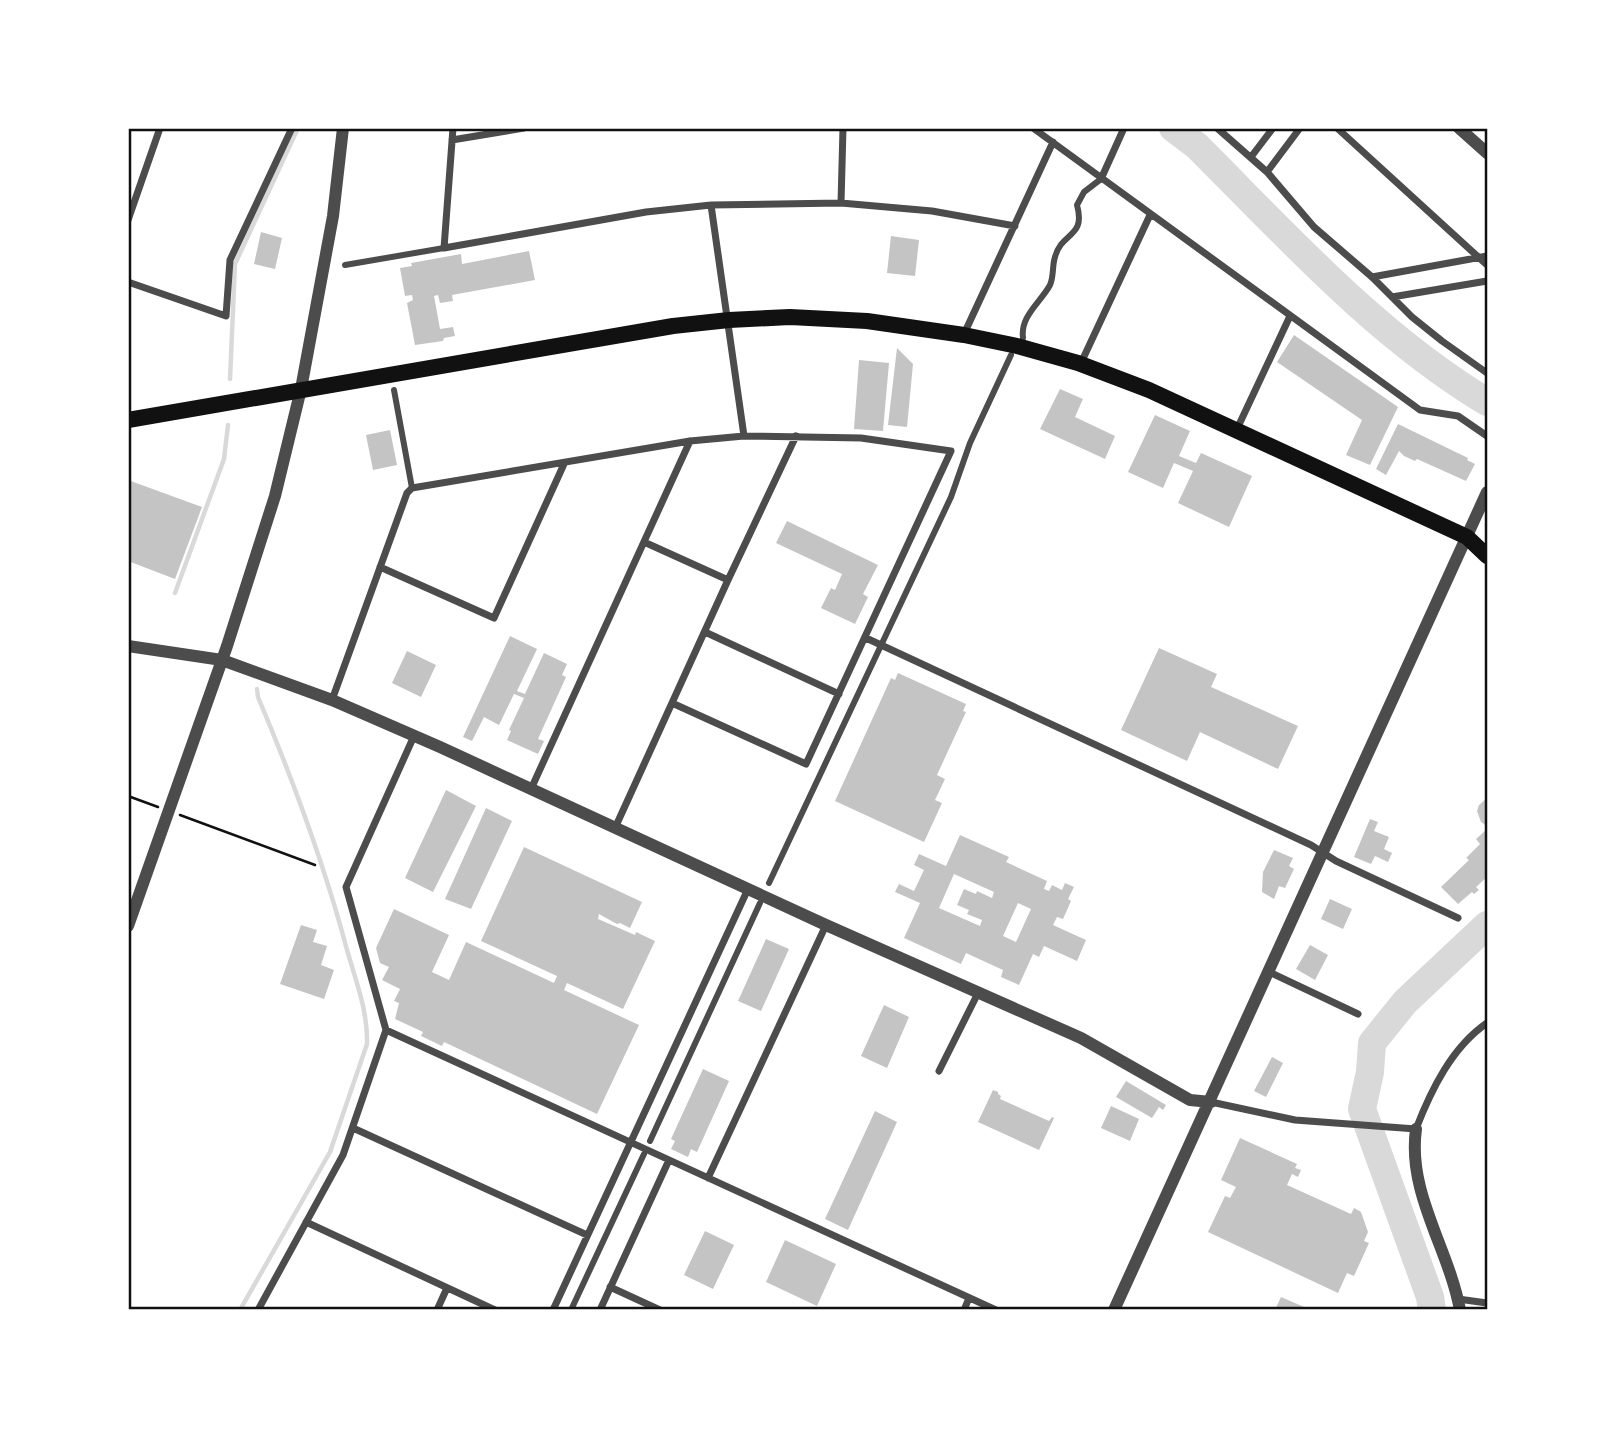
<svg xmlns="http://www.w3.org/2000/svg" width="1615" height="1438" font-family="'Fira Sans Condensed',sans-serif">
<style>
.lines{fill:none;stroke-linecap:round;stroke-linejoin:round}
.stream{stroke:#d9d9d9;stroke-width:4.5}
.river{stroke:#d9d9d9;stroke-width:28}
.building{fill:#c4c4c4;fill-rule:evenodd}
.path{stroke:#111;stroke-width:2.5}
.pedestrian{stroke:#4c4c4c;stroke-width:6}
.minor{stroke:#4c4c4c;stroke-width:7}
.tertiary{stroke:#4c4c4c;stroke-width:12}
.primary{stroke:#111;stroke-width:16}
.neatline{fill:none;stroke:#111;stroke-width:2.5}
</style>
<rect width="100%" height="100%" fill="#fff"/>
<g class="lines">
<path class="stream" d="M230 379 235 264 298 128
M175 593 224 459 228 425
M240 1310 330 1152 367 1044C368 1012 356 981 347 950 324 863 293 780 258 697L257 689"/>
<path class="river" d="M1173 128 1197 146C1288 237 1376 335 1487 402
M1432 1310 1430 1297 1362 1109 1370 1072 1372 1043 1405 1002 1487 925"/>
</g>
<path class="building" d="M261 232 282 238 275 269 254 264Z
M891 236 919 240 915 276 887 273Z
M529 251 535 280 452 295 453 301 440 303 438 295 434 296 440 329 453 327 455 336 444 338 443 341 415 345 407 303 413 300 412 295 405 296 400 268 412 266 411 263 461 254 462 264Z
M1294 335 1398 407 1370 465 1346 455 1362 420 1277 362Z
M897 348 913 364 907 427 888 425Z
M859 360 889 363 883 431 854 429Z
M1060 389 1083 399 1075 417 1115 436 1105 459 1040 429Z
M1155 415 1190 431 1179 456 1196 463 1201 453 1252 476 1229 527 1178 503 1193 471 1174 463 1163 488 1128 472Z
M1398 424 1468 458 1467 460 1475 464 1466 481 1417 459 1415 461 1404 456 1399 451 1386 475 1376 469Z
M390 430 397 465 373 470 366 435Z
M128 480 202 507 175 579 128 561Z
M787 521 878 565 863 594 868 597 855 624 821 608 831 588 835 590 842 574 776 543Z
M510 636 537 649 517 691 525 694 544 653 567 664 562 675 566 677 538 739 544 741 538 754 507 740 511 731 509 730 524 698 514 694 499 725 484 717 472 741 463 737Z
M1159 648 1217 674 1211 687 1298 726 1278 769 1200 732 1187 761 1121 730Z
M407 651 436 665 421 697 392 683Z
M898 673 966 704 963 711 966 712 937 775 945 779 935 800 942 803 924 842 835 801 891 678 895 680Z
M446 790 476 806 433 892 405 878Z
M1487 798V826L1481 822 1477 811 1479 805Z
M486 808 512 821 471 909 445 899Z
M1370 819 1378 822 1374 831 1389 837 1384 849 1392 853 1388 862 1375 856 1371 864 1354 857Z
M1487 829V877L1476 887 1479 890 1474 894 1472 892 1458 904 1441 887 1469 860 1466 858 1480 844 1476 839Z
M960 835 1009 857 1006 862 1047 881 1044 889 1049 891 1052 885 1062 890 1065 883 1074 887 1068 899 1071 901 1063 919 1057 917 1053 925 1086 940 1077 961 1044 946 1039 957 1033 954 1019 985 1001 977 1003 970 966 953 961 964 904 938 920 903 895 892 899 884 914 891 924 870 914 865 919 854 946 866ZM954 874 994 892 992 898 977 891 976 894 964 889 957 905 969 910 967 914 982 920 980 926 939 908ZM1018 903 1031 909 1016 942 1003 936Z
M524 847 642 902 630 928 620 923 617 924 599 914 598 919 635 935 636 932 655 941 623 1009 567 983 564 990 639 1025 597 1114 444 1042 442 1046 421 1036 423 1032 395 1019 399 1003 394 1001 400 989 382 980 389 967 380 963 376 948 394 909 449 935 432 972 449 980 466 942 554 983 557 976 481 941Z
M1274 850 1293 858 1289 866 1294 869 1285 888 1279 886 1274 899 1262 892 1263 872Z
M1330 899 1352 909 1343 929 1321 919Z
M301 925 317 930 313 942 327 946 321 965 334 970 324 999 280 984Z
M766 939 789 949 761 1011 738 1001Z
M1310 945 1328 955 1315 980 1296 969Z
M884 1005 909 1017 887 1068 861 1056Z
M1272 1057 1283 1063 1266 1097 1254 1091Z
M703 1069 729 1081 697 1152 691 1149 688 1157 671 1149 675 1141 671 1139Z
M1126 1081 1166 1105 1163 1110 1159 1107 1152 1118 1116 1097Z
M993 1090 998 1092V1094L1001 1096 1000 1099 1049 1121 1052 1117 1054 1118 1039 1150 978 1122Z
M1111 1106 1139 1119 1130 1141 1101 1128Z
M875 1111 897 1122 848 1230 825 1219Z
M1240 1138 1297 1164 1295 1168 1301 1170 1298 1177 1292 1174 1287 1185 1351 1214 1354 1208 1361 1212 1368 1232 1364 1241 1369 1243 1354 1276 1347 1273 1338 1293 1208 1232 1225 1196 1230 1198 1236 1187 1221 1180Z
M705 1231 734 1245 713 1289 684 1275Z
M785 1240 836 1264 817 1306 766 1282Z
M1281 1297 1311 1310H1275Z"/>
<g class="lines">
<path class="path" d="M128 796 158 807
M180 815 315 865"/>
<path class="pedestrian" d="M345 265 444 248
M1023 338C1020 316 1041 302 1050 285 1054 276 1052 266 1055 257 1062 231 1086 238 1077 205L1084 192 1101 179
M394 390 412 488
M769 883 951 497 970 443 1011 355
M650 1141 760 903
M571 1310 644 1154"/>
<path class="minor" d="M453 128 444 248 646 212 711 205 841 203 932 211 1015 226
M1033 128 1420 410 1458 416 1487 436
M1217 128 1267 172 1314 227 1372 277 1412 317 1442 341 1487 373
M1337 128 1487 265
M452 140 524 128
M1251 157 1273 128
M1267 172 1300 128
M1101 179 1124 128
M841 203 843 128
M711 205 744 436
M128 220 160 128
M1372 277 1487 256
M128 282 226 316 230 260 292 128
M1392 297 1487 281
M964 334 1053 142
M1081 363 1150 215
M1237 429 1290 316
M644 542 728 580
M380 567 494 618 564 464
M705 632 839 694
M866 638 1311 845 1336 861 1458 918
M332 700 407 493 412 488 690 441 744 436 861 438 951 451 806 764 672 703
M414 736 346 887 386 1030 996 1310
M531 789 690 441
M615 828 728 580 796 436
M1269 972 1358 1014
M939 1071 978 993
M1211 1102 1295 1120 1416 1129C1431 1090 1452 1047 1487 1023
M353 1128 587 1235
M708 1178 826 925
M306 1222 495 1310
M610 1287 660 1310
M1458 1299 1487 1303
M258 1310 343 1155 386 1030
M437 1310 447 1288
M553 1310 748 889
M600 1310 669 1160
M964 1310 969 1298"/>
<path class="tertiary" d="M1459 128 1487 153
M128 646 222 660 332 700 440 747 826 925 1081 1038 1190 1100 1211 1102
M128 926 227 646 275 496 301 389 333 216 343 128
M1416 1129C1407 1193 1449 1249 1460 1310
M1114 1310 1487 492"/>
<path class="primary" d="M128 420 673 326 729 320 790 317 867 321 964 335 1017 346 1078 363 1149 390 1467 537 1487 556"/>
</g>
<rect width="1615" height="1438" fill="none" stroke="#ffffff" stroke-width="259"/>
<rect x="130" y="130" width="1356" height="1178" class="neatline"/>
</svg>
